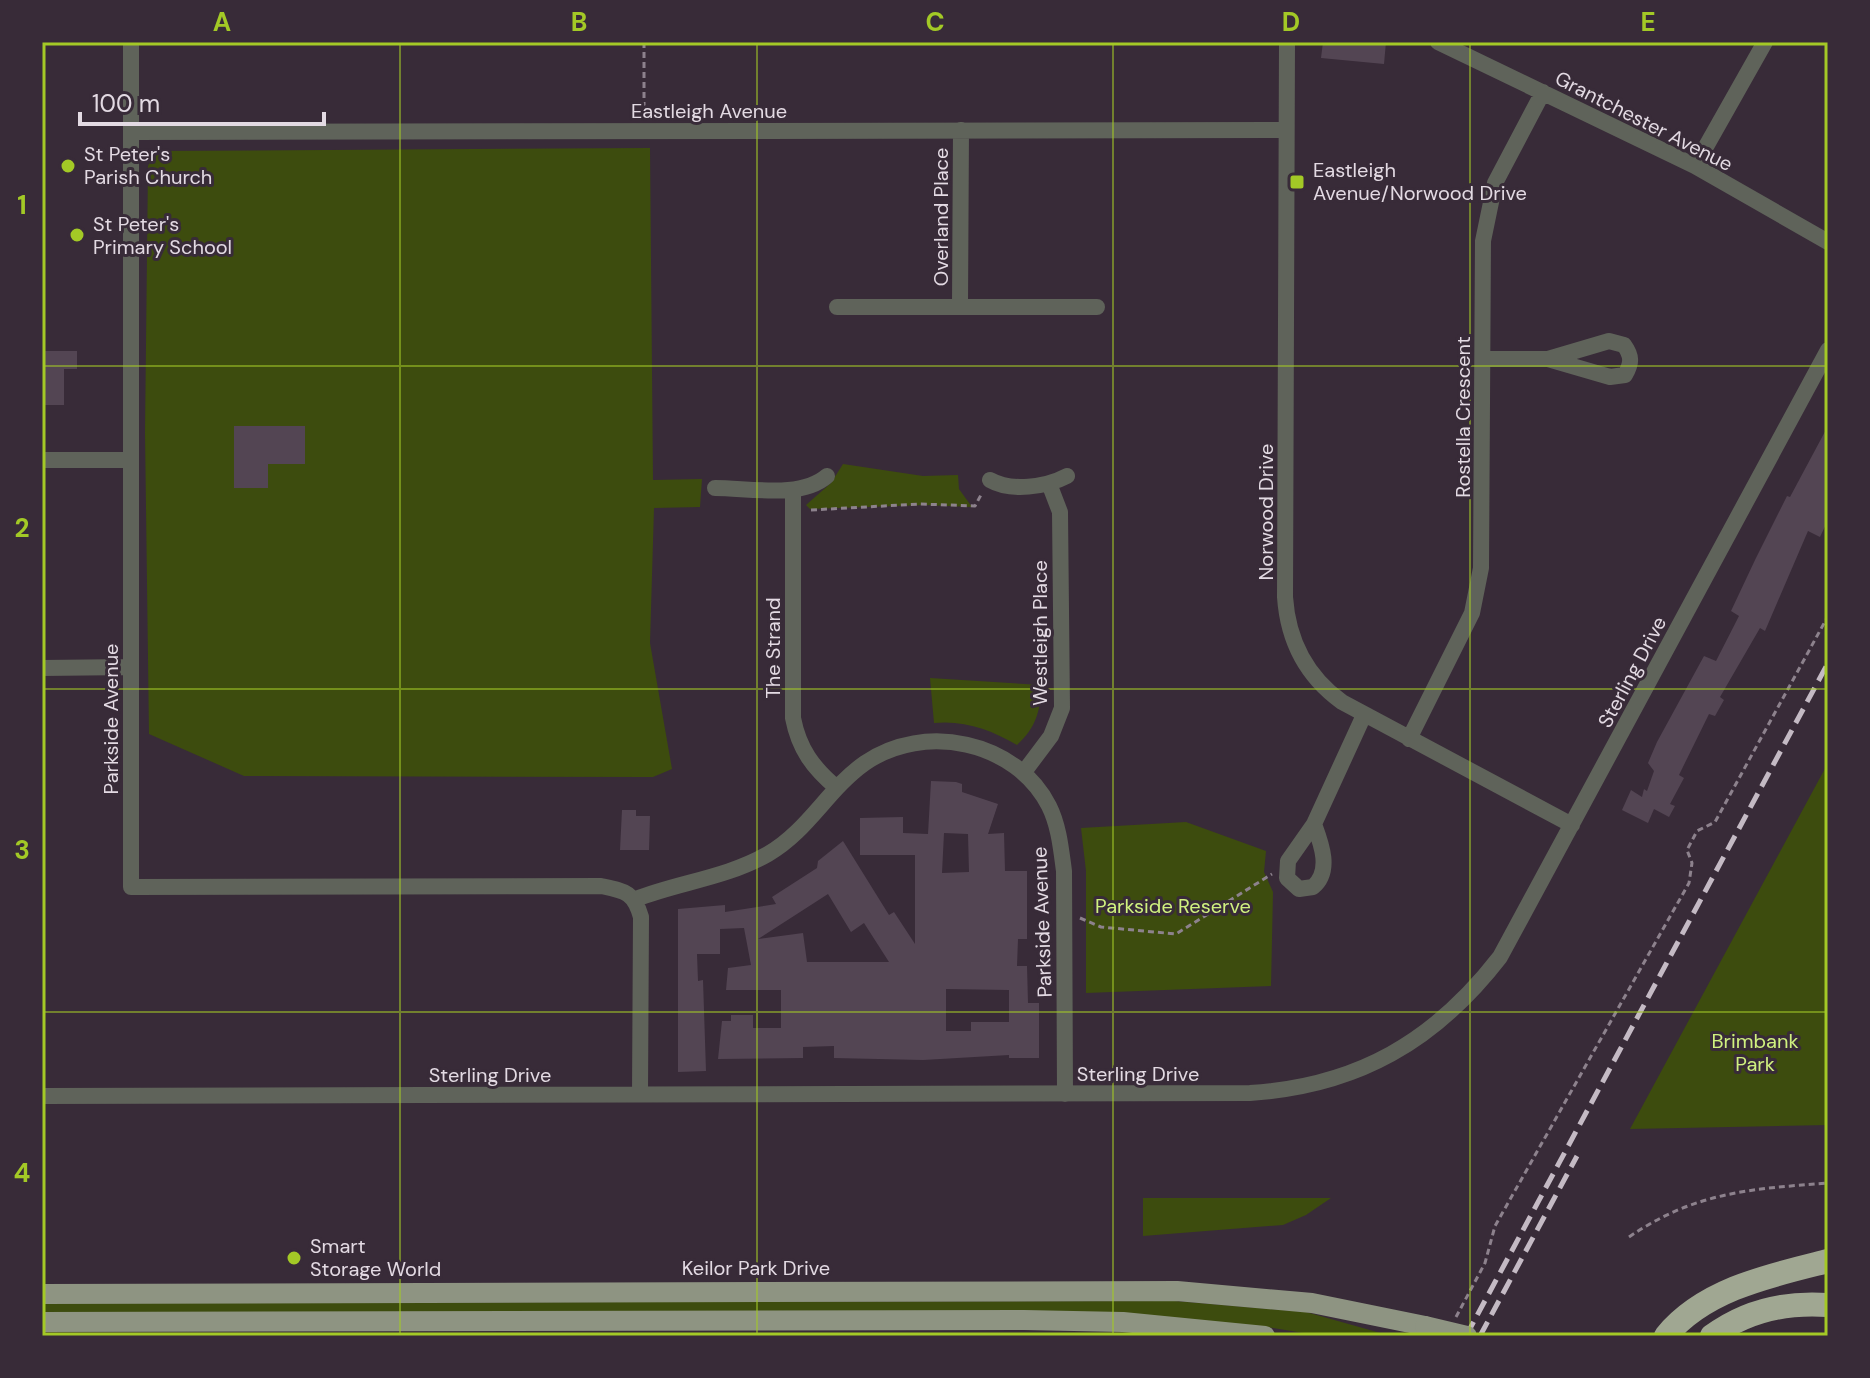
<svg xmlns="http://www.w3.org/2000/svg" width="1870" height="1378" font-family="'DM Sans',sans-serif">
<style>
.green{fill:#3d4c0e}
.building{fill:#534553;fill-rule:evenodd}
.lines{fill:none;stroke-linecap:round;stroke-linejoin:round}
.path{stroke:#8d828d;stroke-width:3;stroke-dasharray:6 4;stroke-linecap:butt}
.minor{stroke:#5f635a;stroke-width:16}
.major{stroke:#8e9482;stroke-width:20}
.highway{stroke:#a0a792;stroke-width:24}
.rail{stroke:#c4bac4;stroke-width:5;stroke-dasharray:16 8;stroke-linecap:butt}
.major-bridge{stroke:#8e9482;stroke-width:20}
.grid{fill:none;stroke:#a3c926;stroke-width:2;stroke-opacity:0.55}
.poi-dot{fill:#a3c926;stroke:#382b38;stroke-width:3}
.labels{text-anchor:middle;stroke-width:6;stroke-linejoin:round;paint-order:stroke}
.street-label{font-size:20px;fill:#e3dae3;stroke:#382b38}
.poi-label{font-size:20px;fill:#e3dae3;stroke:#382b38;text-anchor:start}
.park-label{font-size:20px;fill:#d0f17f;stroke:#382b38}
.neatline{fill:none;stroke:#a3c926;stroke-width:3}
.grid-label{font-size:26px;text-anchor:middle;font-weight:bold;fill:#a3c926}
</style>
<rect width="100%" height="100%" fill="#382b38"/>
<path class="green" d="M650 148 653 480 702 479 700 507 654 508 650 643 672 769 653 777 244 776 149 734 145 433 148 166 155 151Z
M843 464 923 476 958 475 959 489 972 507 925 505 810 509 806 505 831 483Z
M930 678 1041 685C1041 710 1036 728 1017 745 991 730 965 720 934 723Z
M1828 763V1125L1630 1129Z
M1186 822 1266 851 1264 872 1273 892 1271 986 1086 993V871L1081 828Z
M1143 1198H1331L1306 1215 1283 1225 1143 1236Z
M1175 1301 1306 1312 1384 1334 1322 1336 1260 1326 1113 1313H42V1303Z"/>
<path class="building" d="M1323 42H1386L1384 64 1321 58Z
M42 351H77V369H64V405H42Z
M234 426H305V464H268V488H234Z
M1828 426V520L1820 537 1808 531 1765 631 1760 628 1720 697 1724 700 1715 716 1709 714 1679 775 1684 778 1670 804 1675 806 1669 817 1654 809 1648 823 1622 810 1631 790 1642 797 1644 789 1647 791 1654 771 1648 763 1657 742 1704 656 1716 661 1739 616 1731 611 1755 560 1787 496 1790 497Z
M931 781 956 782 962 784V792L998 804 988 834 1004 833 1005 871H1027V939H1018L1017 966H1027L1028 1003H1039V1058H1009V1055L923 1060 834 1058V1046L803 1047V1058L718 1059 722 1021H731V1015H753V1028H781V990H726L728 968 751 965 744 928 720 929V954H697L698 981 703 980 706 1071 678 1072V909L725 905V912L776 904 772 897 817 868 818 861 843 841 889 915 894 912 915 944V855H860V818L903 817V833L928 834ZM944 833 968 834 969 872 942 873ZM828 894 851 932 864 923 889 962H807L803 933 758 939ZM946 989 1009 990V1022H971V1031H946Z
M622 810H636V816H650L649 850H620Z"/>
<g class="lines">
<path class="path" d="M644 42V114
M811 510 920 504 975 506 982 493
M1080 918 1101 927 1176 934 1272 874
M1629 1237C1695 1192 1750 1189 1828 1183
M1456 1317 1485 1263 1495 1226 1689 883 1692 863 1687 850 1697 831 1715 822 1828 616"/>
<path class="minor" d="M131 42V887L601 886C625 891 634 892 641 917L640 1094
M1287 42 1285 597C1288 641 1306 676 1342 702L1572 825
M1438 42 1695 166 1828 242
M132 132 1286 130
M1695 166 1765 42
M960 305 961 130
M837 307H1097
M1484 359H1548L1610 377 1625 375C1632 363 1632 356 1624 345L1609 341 1548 359
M42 460H130
M990 480C1011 492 1046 487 1067 476
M715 488C749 488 801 499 827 476
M793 491V718C799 749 813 768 837 788
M42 668 131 667
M1409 739 1472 613 1481 568 1483 241 1495 183 1543 92
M1024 772 1051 736 1062 708 1060 512 1050 486
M1314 824C1321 843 1332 871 1313 887L1299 889 1287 878 1288 861 1314 824 1364 715
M636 899C680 882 726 878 768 854 808 831 828 789 865 763 924 722 1016 741 1049 806 1059 826 1061 849 1064 871L1065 1094
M42 1096 1250 1093C1358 1086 1435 1041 1500 957L1828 350"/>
<path class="major" d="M42 1294 1177 1291 1312 1303 1425 1326
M42 1322 1024 1320 1123 1322 1265 1336"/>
<path class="highway" d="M1666 1336C1704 1289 1772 1275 1828 1261
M1712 1336C1746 1311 1787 1302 1828 1305"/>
<path class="rail" d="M1466 1336 1828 663
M1480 1336 1577 1156"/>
<path class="major-bridge" d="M1425 1326 1467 1336"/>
</g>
<path class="grid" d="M400 42V1336M757 42V1336M1113 42V1336M1470 42V1336M42 366H1828M42 689H1828M42 1012H1828"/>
<g class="poi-dot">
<circle cx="68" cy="166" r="8"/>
<rect x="1289" y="174" width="16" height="16" rx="4"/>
<circle cx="77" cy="235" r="8"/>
<circle cx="294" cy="1258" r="8"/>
</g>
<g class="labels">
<g class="street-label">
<text x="709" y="118">Eastleigh Avenue</text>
<text transform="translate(1644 121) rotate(27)" y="7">Grantchester Avenue</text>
<text transform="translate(941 217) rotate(-90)" y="7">Overland Place</text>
<text transform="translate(1463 417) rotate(-90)" y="7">Rostella Crescent</text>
<text transform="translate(1266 512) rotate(-90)" y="7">Norwood Drive</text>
<text transform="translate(1040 633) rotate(-90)" y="7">Westleigh Place</text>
<text transform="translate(773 648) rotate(-90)" y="7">The Strand</text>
<text transform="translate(1632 672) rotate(-62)" y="7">Sterling Drive</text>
<text transform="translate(111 719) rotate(-90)" y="7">Parkside Avenue</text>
<text transform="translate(1042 922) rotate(-92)" y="7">Parkside Avenue</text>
<text x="1138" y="1081">Sterling Drive</text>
<text x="490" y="1082">Sterling Drive</text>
<text x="756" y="1275">Keilor Park Drive</text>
</g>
<g class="poi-label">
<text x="84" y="161">St Peter's<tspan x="84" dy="23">Parish Church</tspan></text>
<text x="1313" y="177">Eastleigh<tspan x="1313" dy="23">Avenue/Norwood Drive</tspan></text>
<text x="93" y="231">St Peter's<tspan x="93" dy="23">Primary School</tspan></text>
<text x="310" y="1253">Smart<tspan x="310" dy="23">Storage World</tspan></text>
</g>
<g class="park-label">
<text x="1173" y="913">Parkside Reserve</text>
<text x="1755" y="1048">Brimbank<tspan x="1755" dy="23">Park</tspan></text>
</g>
</g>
<rect width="1870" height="1378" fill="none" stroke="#382b38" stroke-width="88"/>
<path d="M80 112v12h244v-12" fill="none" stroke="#e3dae3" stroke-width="4"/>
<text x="92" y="112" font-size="24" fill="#e3dae3" stroke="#382b38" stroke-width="6" paint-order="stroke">100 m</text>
<rect x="44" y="44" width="1782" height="1290" class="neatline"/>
<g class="grid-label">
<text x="222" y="31">A</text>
<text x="579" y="31">B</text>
<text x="935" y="31">C</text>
<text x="1291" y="31">D</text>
<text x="1648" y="31">E</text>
<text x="22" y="214">1</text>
<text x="22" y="537">2</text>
<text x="22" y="859">3</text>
<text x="22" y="1182">4</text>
</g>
</svg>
